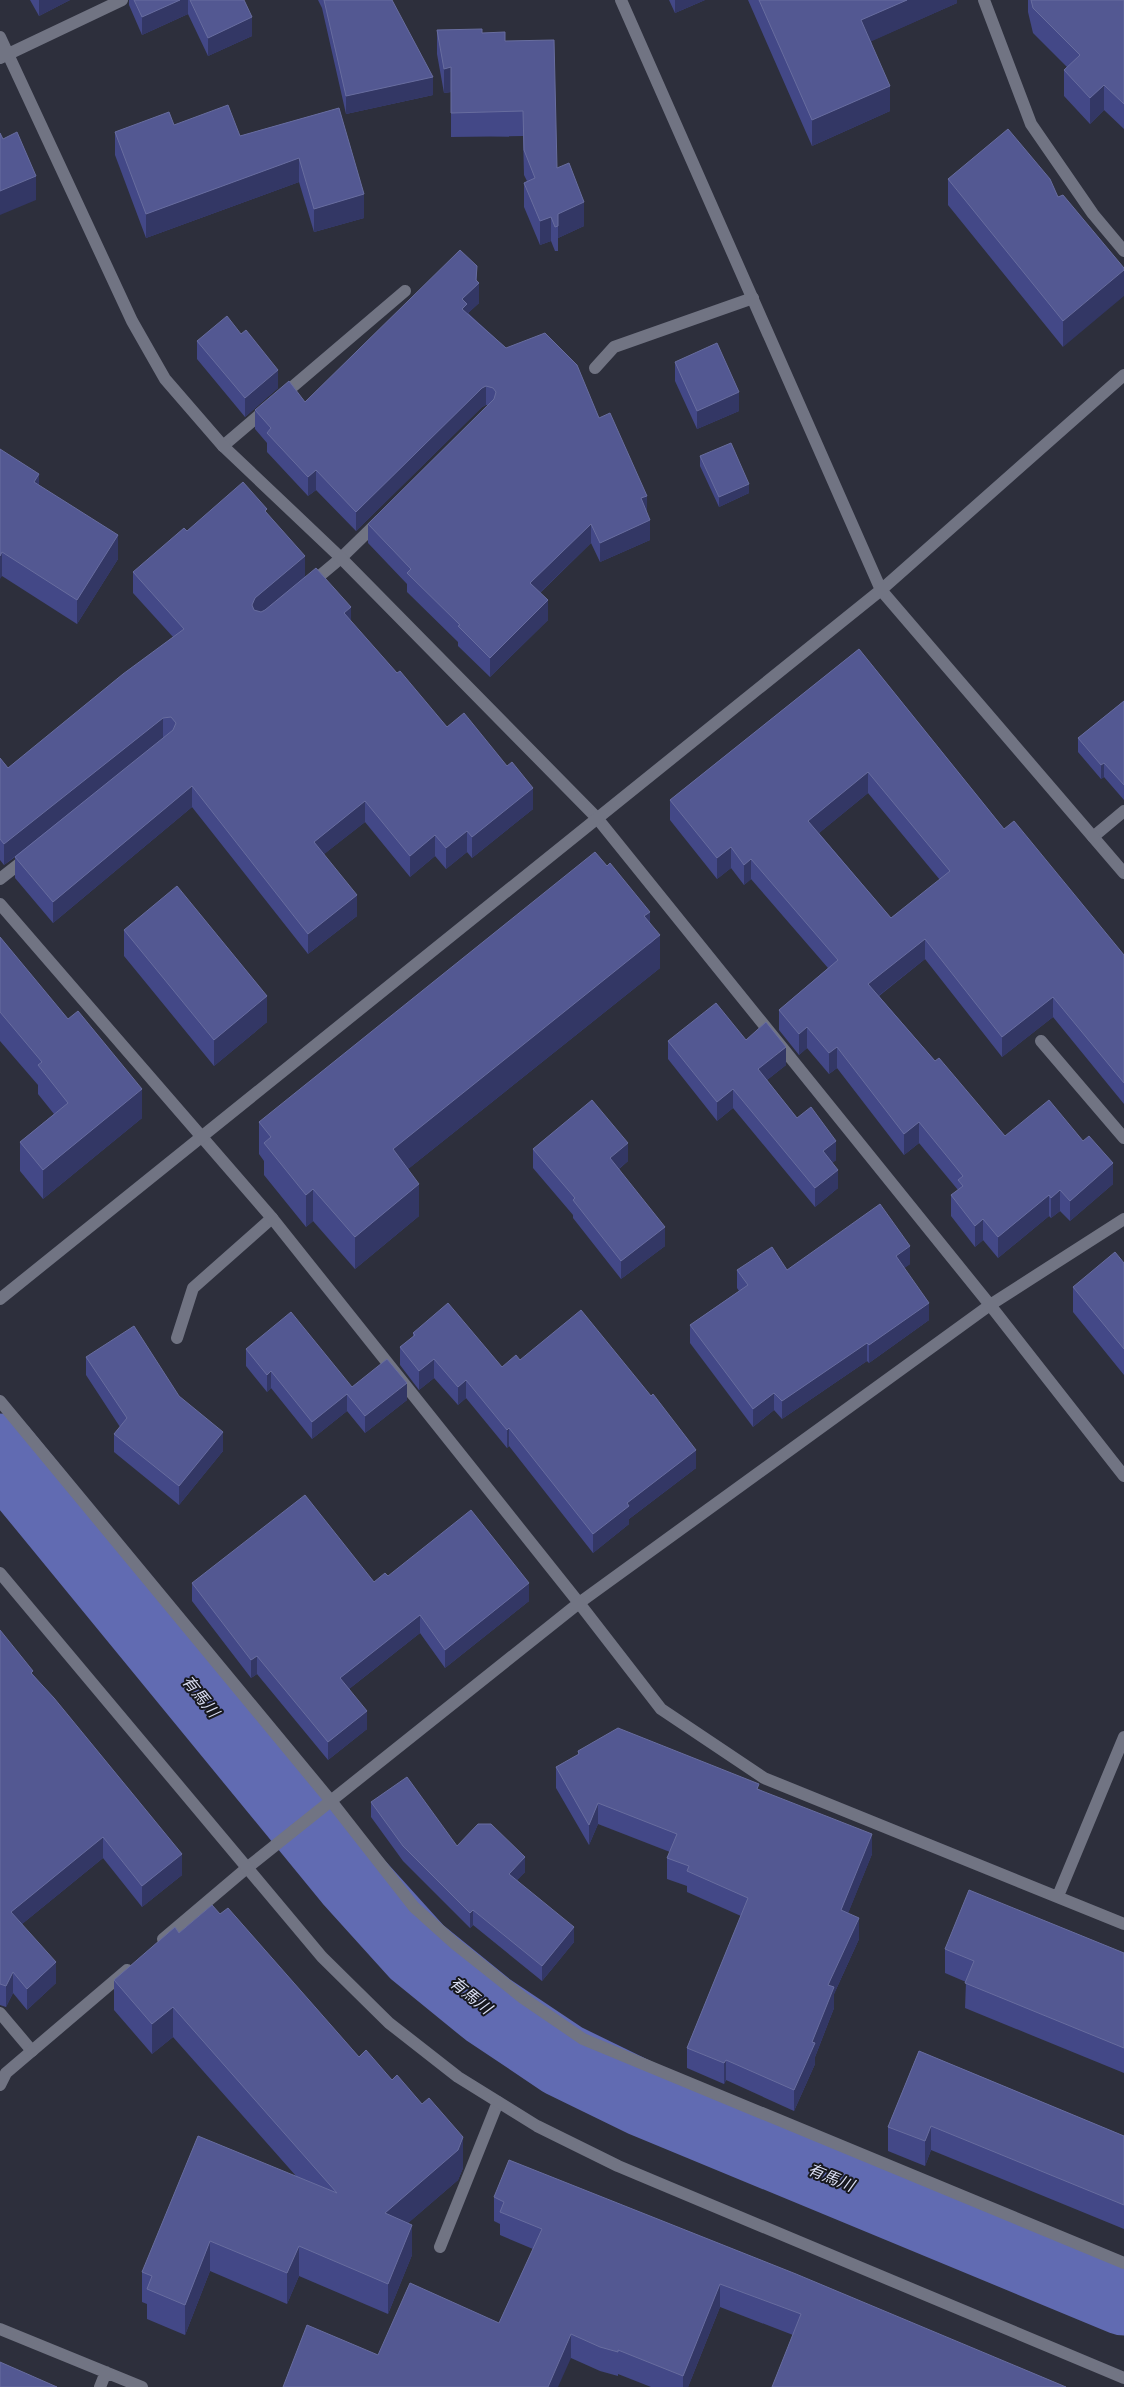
<svg xmlns="http://www.w3.org/2000/svg" width="1124" height="2387" font-family="'Fira Sans','Noto Sans JP',sans-serif">
<style>
.lines{fill:none;stroke-linecap:round;stroke-linejoin:round}
.river{stroke:#616bb2;stroke-width:75}
.lane{stroke:#717483;stroke-width:12}
.street{stroke:#717483;stroke-width:12}
.secondary{stroke:#717483;stroke-width:12}
.wall{fill:#434887;fill-rule:evenodd}
.shaded-wall{fill:#333765}
.building{fill:#535892;stroke:#686d9f;fill-rule:evenodd}
.labels{text-anchor:middle;stroke-width:4;stroke-linejoin:round;paint-order:stroke}
.water-label{font-size:16px;font-style:italic;fill:#d9ddf2;stroke:#17181e}
</style>
<rect width="100%" height="100%" fill="#2d2f3c"/>
<g class="lines">
<path class="river" d="M0 1451 351 1879 417 1952 487 2009 563 2060 643 2099 1124 2298"/>
<path class="lane" d="M595 368 614 347 753 298
M223 446 405 291
M310 584 341 558 380 520
M1093 837 1124 811
M0 879 28 857
M1041 1041 1124 1138
M177 1338 193 1288 272 1218
M0 2013 32 2051
M440 2247 498 2102"/>
<path class="street" d="M984 0 1031 124 1093 214 1124 251
M0 37 132 321 165 379 223 446 341 558 597 818 990 1305 1124 1476
M0 58 122 0
M0 904 272 1218 579 1603 661 1709 764 1778 1124 1924
M0 1401 331 1801 414 1907 454 1943 523 1998 583 2039 1124 2263
M1058 1896 1124 1737
M163 1939 248 1867 579 1603 990 1305 1124 1219
M0 2085 6 2073 127 1970
M0 2329 142 2387
M100 2387 106 2372"/>
<path class="secondary" d="M621 0 881 590 1124 873
M0 1299 881 590 1124 375
M0 1573 322 1957 389 2023 458 2077 537 2126 618 2166 1124 2378"/>
</g>
<path class="wall" d="M30 0H70L39 16Z
M129 0H244L252 36 208 56 188 14 142 35 129 5Z
M318 0H392L433 95 346 114 322 8Z
M669 0H705L675 13Z
M748 0H957V3L871 41 890 111 812 146Z
M1028 0H1124V129L1104 110 1090 124 1064 96V70L1067 67 1033 33 1028 12Z
M437 30 482 33 505 41 557 168 584 226 558 238V251H555L551 241 540 245 524 207V183L527 181 524 175 523 136 451 137V92L444 93 437 54Z
M339 108 364 218 314 232 299 182 146 238 115 155V132L174 125 240 136Z
M948 179 1058 197 1063 195V347L948 205Z
M477 281 479 303 468 313 506 348 599 418 647 513 650 540 600 562 591 543 540 593 548 620 490 677 458 646V642L407 592V584L368 543V524L488 405H486L482 407 356 531 316 490 308 496 267 452V443L255 429V410L305 402Z
M197 341 278 388 245 417 197 359Z
M675 362 739 411 697 429 675 381Z
M0 449 118 559 77 624 2 576Z
M700 456 749 493 719 507 700 466Z
M267 514 305 577 351 622 397 673 447 727 533 809 472 858 467 852 446 869 435 856 410 877 365 822 324 854 357 916 308 954 192 807 53 923 15 878V857L4 865 0 860V758L8 768 173 637 133 593V572L187 531Z
M859 649 1004 829 1124 955V1104L1053 1017 1002 1057 925 959 879 996 935 1061 1005 1136 1113 1184 1070 1221 1060 1211 1051 1218 1049 1216 998 1258 983 1240 975 1247 951 1216V1195L958 1190 919 1143 904 1155 837 1068 829 1074 807 1048 799 1055 779 1030V1010L828 968 751 879 744 885 731 868 717 879 670 820V800ZM868 793 940 880 891 918 819 833Z
M1124 701V800L1104 777 1101 779 1078 752V738Z
M650 922 660 968 408 1169 419 1216 355 1269 313 1221 306 1227 264 1175V1161L259 1154V1122Z
M124 930 267 1022 214 1066 124 956Z
M0 937 142 1118 43 1199 20 1171V1142L54 1114 38 1094V1085L0 1041Z
M746 1040 786 1065 767 1080 797 1118 836 1160 832 1163 838 1188 815 1207 733 1108 717 1121 668 1059V1041Z
M533 1149 628 1161 619 1169 665 1246 621 1279 573 1218V1215L533 1168Z
M1124 1263V1375L1073 1312V1287Z
M910 1264 904 1268 929 1320 869 1363 867 1361 782 1419 774 1410 753 1427 690 1343V1325L739 1291 737 1288V1270H787Z
M413 1333 502 1367 520 1360 696 1468 629 1519V1524L593 1553 509 1446 507 1448 466 1398 458 1405 434 1378 419 1390 400 1365V1347L413 1337Z
M246 1349 352 1387 407 1400 365 1433 347 1411 312 1439 271 1388 267 1392 246 1366Z
M86 1357 179 1396 223 1451 179 1505 114 1452V1434L120 1427 86 1375Z
M388 1576 529 1601 445 1668 420 1633 349 1689 367 1729 328 1760 257 1674 251 1678 192 1601V1583L374 1582Z
M0 1630 182 1875 142 1907 103 1858 22 1924 56 1983 27 2010 13 1993 6 2007 0 2005Z
M578 1751 759 1789 872 1854 848 1913 859 1939 834 1994V2008L815 2057V2064L794 2111 726 2080 724 2084 687 2068V2048L741 1916 687 1892V1886L667 1879V1858L670 1852 598 1824 589 1845 556 1788V1767L578 1755Z
M371 1802 457 1846 525 1872 517 1880 574 1942 542 1981 473 1925 470 1928 403 1861 371 1817Z
M220 1914 359 2057 463 2168 458 2180 408 2223 412 2255 388 2314 299 2276 287 2304 210 2271 185 2335 147 2319V2304L142 2302V2272L296 2176 173 2037 152 2054 114 2010V1980L179 1933Z
M945 1949 1124 1953V2073L965 2008 966 1982 945 1973Z
M919 2051 1124 2136V2229L931 2150 925 2166 888 2151V2127Z
M494 2197 1066 2387 793 2335 720 2307 688 2387H651L618 2374V2376L600 2371 571 2358 378 2355 499 2323 533 2249 500 2235V2224L494 2221Z"/>
<path class="shaded-wall" d="M39 0H70L39 16Z
M180 0H188V14L142 35V17Z
M675 0H705L675 13Z
M907 0H957V3L861 46V20Z
M252 17V36L208 56V38Z
M451 67V92L444 93V69Z
M433 77V95L346 114V96Z
M1104 85V110L1090 124V98Z
M890 86V111L812 146V120Z
M299 158V182L146 238V214Z
M36 176V200L0 215V191Z
M364 194V218L314 232V209Z
M584 202V226L558 238V214Z
M551 217V241L540 245V221Z
M477 266V285L479 283V303L467 314 462 328V299Z
M1124 270V296L1063 347V321Z
M278 370V388L245 417V398Z
M486 386V405L482 407 356 531V512L482 388Z
M739 392V411L697 429V411Z
M316 470V490L308 496V477Z
M39 474V498L34 482Z
M749 484V493L719 507V497Z
M647 496V516L641 498Z
M650 520V540L600 562V543Z
M591 524V543L530 602V583Z
M118 535V559L77 624V600Z
M2 552V576L0 579V556Z
M305 556V577L255 619 252 605 255 598Z
M548 600V620L490 677V658Z
M351 607V628L344 613Z
M163 718V739L4 865V844Z
M1104 763V777L1101 779V765Z
M868 772V793L808 842V821Z
M192 786V807L53 923V902Z
M533 788V809L472 858V837Z
M365 801V822L314 862V842Z
M467 831V852L446 869V848Z
M435 835V856L410 877V856Z
M731 847V868L717 879V858Z
M751 859V879L744 885V865Z
M357 895V916L308 954V934Z
M650 912V944L660 935V968L393 1181V1149L644 916Z
M925 939V959L868 1004V984Z
M267 996V1022L214 1066V1040Z
M1053 997V1017L1002 1057V1037Z
M807 1027V1048L799 1055V1034Z
M786 1047V1065L758 1087V1069Z
M837 1047V1068L829 1074V1053Z
M142 1089V1118L43 1199V1170Z
M733 1089V1108L717 1121V1102Z
M919 1122V1143L904 1155V1134Z
M836 1141V1160L823 1170V1151Z
M628 1143V1161L610 1176V1158Z
M1113 1163V1184L1070 1221V1201Z
M838 1170V1188L815 1207V1188Z
M419 1184V1216L355 1269V1237Z
M313 1189V1221L306 1227V1195Z
M1060 1190V1211L1051 1218V1198Z
M1049 1195V1216L998 1258V1237Z
M983 1219V1240L975 1247V1226Z
M665 1227V1246L621 1279V1261Z
M910 1246V1264L896 1274V1256Z
M929 1303V1320L869 1363V1345Z
M867 1343V1361L782 1419V1401Z
M434 1359V1378L419 1390V1371Z
M271 1371V1388L267 1392V1375Z
M466 1380V1398L458 1405V1387Z
M407 1383V1400L365 1433V1416Z
M774 1393V1410L753 1427V1409Z
M347 1394V1411L312 1439V1422Z
M509 1428V1446L507 1448V1430Z
M223 1432V1451L179 1505V1486Z
M696 1450V1468L629 1519V1524L593 1553V1534L627 1503Z
M529 1583V1601L445 1668V1650Z
M420 1615V1633L340 1696V1678Z
M257 1656V1674L251 1678V1660Z
M367 1711V1729L328 1760V1742Z
M598 1803V1824L589 1845V1825Z
M872 1834V1854L841 1931V1910Z
M103 1837V1858L11 1933V1912Z
M182 1854V1875L142 1907V1886Z
M525 1857V1872L509 1889V1874Z
M473 1910V1925L470 1928V1913Z
M859 1918V1939L834 1994V2008L815 2057V2064L794 2111V2090L812 2042 828 1985Z
M574 1927V1942L542 1981V1966Z
M56 1962V1983L27 2010V1989Z
M13 1972V1993L6 2007V1986Z
M173 2007V2037L152 2054V2024Z
M726 2060V2080L724 2084V2063Z
M931 2126V2150L925 2166V2141Z
M463 2137V2168L458 2180 385 2243V2213Z
M412 2225V2255L388 2314V2284Z
M210 2241V2271L185 2335V2305Z
M299 2246V2276L287 2304V2273Z
M720 2284V2307L688 2387H683V2376Z
M571 2334V2358L558 2387H548Z"/>
<path class="building" d="M134 0H180L142 17Z
M190 0H244L252 17 208 38Z
M324 0H392L433 77 346 96Z
M759 0H907L861 20 890 86 812 120Z
M1031 0H1124V104L1104 85 1090 98 1064 70 1080 55 1033 8Z
M482 29V33L505 32V41L554 40 557 168 569 163 584 202 558 214V226L555 227 551 217 540 221 524 183 535 178 524 150 523 111 451 113V67L444 69 437 30Z
M228 105 240 136 339 108 364 194 314 209 299 158 146 214 115 132 169 112 174 125Z
M1008 129 1050 179 1058 197 1063 195 1124 268V270L1063 321 948 179Z
M17 132 36 176 0 191V133L3 139Z
M460 250 477 266 476 280 479 283 462 299 467 304 462 309 506 348 545 333 577 365 599 418 610 413 647 496 641 498 650 520 600 543 591 524 530 583 548 600 490 658 458 626 460 625 407 573 411 569 368 524 494 399 496 392 493 388 486 386 482 388 356 512 316 470 308 477 267 433 271 428 255 410 289 381 305 402Z
M227 316 241 334 246 330 278 370 245 398 197 341Z
M717 343 739 392 697 411 675 362Z
M731 443 749 484 719 497 700 456Z
M0 449 39 474 34 482 118 535 77 600 2 552 0 556Z
M243 482 267 509 265 511 305 556 255 598 252 605 254 610 261 612 265 610 316 568 351 607 344 613 397 673 400 671 447 727 464 713 507 766 512 762 533 788 472 837 467 831 446 848 435 835 410 856 365 801 314 842 357 895 308 934 192 786 53 902 15 857 173 730 176 723 171 717 163 718 4 844 0 839V758L8 768 123 674 184 629 133 572 184 528 187 531Z
M859 649 1004 829 1014 821 1124 955V1083L1053 997 1002 1037 925 939 868 984 935 1061 939 1058 1005 1136 1049 1100 1083 1141 1089 1136 1113 1163 1070 1201 1060 1190 1051 1198 1049 1195 998 1237 983 1219 975 1226 951 1195 963 1186 958 1180 963 1176 919 1122 904 1134 837 1047 829 1053 807 1027 799 1034 779 1010 838 960 751 859 744 865 731 847 717 858 670 800ZM868 772 950 871 891 918 808 821Z
M1124 701V785L1104 763 1101 765 1078 738Z
M595 852 607 866 610 863 650 912 644 916 660 935 393 1149 419 1184 355 1237 313 1189 306 1195 264 1143 271 1137 259 1122Z
M177 886 267 996 214 1040 124 930Z
M0 937 68 1019 78 1011 142 1089 43 1170 20 1142 68 1103 38 1065 42 1062 0 1012Z
M716 1003 746 1040 766 1022 786 1047 758 1069 797 1118 811 1107 836 1141 823 1151 838 1170 815 1188 733 1089 717 1102 668 1041Z
M592 1100 628 1143 610 1158 665 1227 621 1261 573 1200 575 1198 533 1149Z
M880 1204 910 1246 896 1256 929 1303 869 1345 867 1343 782 1401 774 1393 753 1409 690 1325 748 1285 737 1270 772 1247 787 1270Z
M1115 1252 1124 1263V1349L1073 1287Z
M448 1303 502 1367 516 1355 520 1360 581 1310 651 1396 653 1394 696 1450 627 1503 629 1506 593 1534 509 1428 507 1430 466 1380 458 1387 434 1359 419 1371 400 1347 415 1335 413 1333Z
M291 1312 352 1387 387 1359 407 1383 365 1416 347 1394 312 1422 271 1371 267 1375 246 1349Z
M134 1326 179 1396 223 1432 179 1486 114 1434 127 1418 86 1357Z
M305 1495 374 1582 385 1573 388 1576 471 1510 529 1583 445 1650 420 1615 340 1678 367 1711 328 1742 257 1656 251 1660 192 1583Z
M0 1630 33 1671 31 1673 54 1698 182 1854 142 1886 103 1837 11 1912 56 1962 27 1989 13 1972 6 1986 0 1984Z
M618 1728 759 1784 757 1789 872 1834 841 1910 859 1918 828 1985 834 1987 812 2042 815 2043 794 2090 726 2060 724 2063 687 2048 748 1898 687 1871 689 1866 667 1858 677 1834 598 1803 589 1825 556 1767 579 1754 578 1751Z
M407 1777 457 1846 478 1824H491L525 1857 509 1874 574 1927 542 1966 473 1910 470 1913 403 1846 371 1802Z
M969 1890 1124 1953V2048L965 1983 974 1961 945 1949Z
M212 1905 220 1914 228 1908 359 2057 366 2050 392 2080 397 2075 422 2104 429 2098 463 2137 458 2150 385 2213 412 2225 388 2284 299 2246 287 2273 210 2241 185 2305 147 2289 152 2276 142 2272 198 2136 337 2193 173 2007 152 2024 114 1980 175 1927 179 1933Z
M919 2051 1124 2136V2205L931 2126 925 2141 888 2127Z
M509 2160 796 2274 1066 2387H772L801 2314 720 2284 683 2376 618 2350V2352L600 2347 571 2334 548 2387H283L307 2325 378 2355 410 2283 499 2323 542 2229 500 2212 504 2202 494 2197Z
M0 2362 57 2387H0Z"/>
<g class="labels">
<g class="water-label">
<text transform="translate(201 1696) rotate(51)" y="6">有馬川</text>
<text transform="translate(471 1995) rotate(39)" y="6">有馬川</text>
<text transform="translate(831 2177) rotate(22)" y="6">有馬川</text>
</g>
</g>
</svg>
